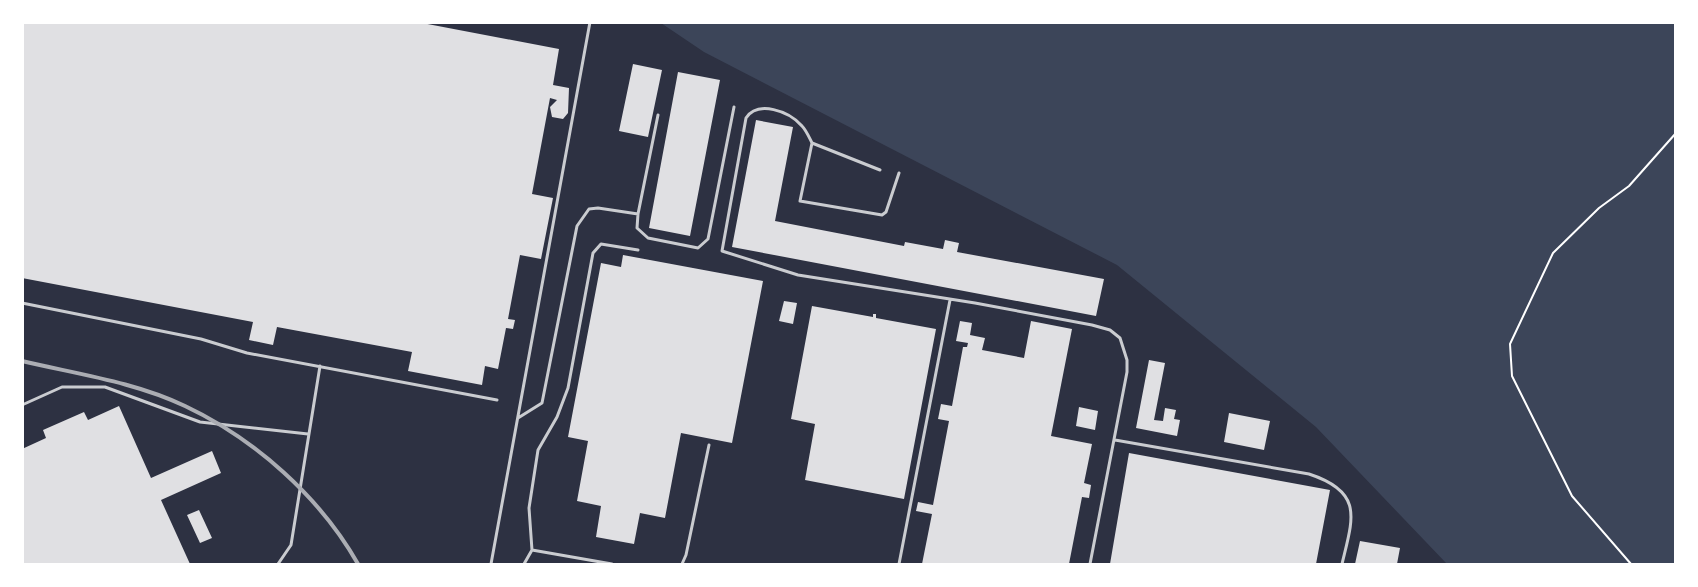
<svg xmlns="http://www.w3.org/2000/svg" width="1698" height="587" font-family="'Public Sans',sans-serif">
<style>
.green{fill:#3c4559}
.building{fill:#e0e0e3}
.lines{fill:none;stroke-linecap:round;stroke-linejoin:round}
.path{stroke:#fff;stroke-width:2}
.service{stroke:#caccd0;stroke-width:3}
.rail{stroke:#abadb3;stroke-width:4}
</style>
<rect width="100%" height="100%" fill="#2d3142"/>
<path class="green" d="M661 23H1675V564H1447L1316 427 1117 265 704 52Z"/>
<path class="building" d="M22 22H417L559 49 553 85 569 88 568 113 563 119 552 117 550 107 557 100 550 98 532 194 553 198 541 259 520 255 508 319 515 320 513 329 506 328 498 369 485 366 482 385 408 371 412 352 277 327 273 345 249 340 253 322 22 278Z
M633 64 662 70 648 137 619 131Z
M678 72 720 80 690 236 649 228Z
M756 120 793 127 775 221 904 246 905 242 943 249 945 240 959 243 957 252 1104 279 1096 316 732 247Z
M623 255 763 281 732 443 681 433 665 518 640 513 634 544 596 537 601 506 577 501 588 441 568 437 601 263 621 267Z
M784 301 797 303 793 324 779 321Z
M812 306 873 317V314H876V318L936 329 904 499 805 480 815 424 791 419Z
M960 321 972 323 970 335 985 338 982 350 1024 358 1031 321 1072 329 1051 436 1092 444 1084 483 1091 485 1089 498 1082 497 1069 564H922L932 514 916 511 918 502 933 505 949 421 938 419 941 404 952 406 963 347H967L968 343 956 341Z
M1149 360 1165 363 1154 420 1163 421 1165 408 1176 410 1174 419 1180 420 1177 436 1136 428Z
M119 406 151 478 212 451 221 473 161 500 190 564H22V449L46 438 43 430 84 412 88 420Z
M1079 407 1098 411 1095 430 1076 426Z
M1229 413 1270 421 1264 450 1224 442Z
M1129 453 1330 490 1316 564H1110Z
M199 510 212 538 200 543 187 515Z
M1360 541 1400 548 1397 564H1355Z"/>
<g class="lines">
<path class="path" d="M1631 564 1572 496 1512 376 1510 344 1553 253 1599 208 1629 186 1676 133"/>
<path class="service" d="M812 143 880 170
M899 173 886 212 882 215 800 201 812 143C809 137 806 130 802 126 789 111 758 100 746 118L722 251 798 275 975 303 1092 325 1110 330 1120 338 1127 360V372L1090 564
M638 214 637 228 648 238 698 248 708 239 734 107
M22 303 201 339 247 353 497 400
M22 405 62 387H105L200 422 308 434
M518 418 542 403 577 226 589 209 598 208 638 214 658 115
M1115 440 1309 474C1364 492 1353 518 1342 564
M532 550 612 564
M278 564 291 545 320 366
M491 564 590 22
M524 564 532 550 529 508 538 450 557 417 568 388 593 253 601 244 638 250
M682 564 686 555 709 445
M899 564 950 300"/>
<path class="rail" d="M22 361C77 374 135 382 185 406 255 439 320 497 358 564"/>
</g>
<rect width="1698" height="587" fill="none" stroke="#ffffff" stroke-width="48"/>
</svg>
